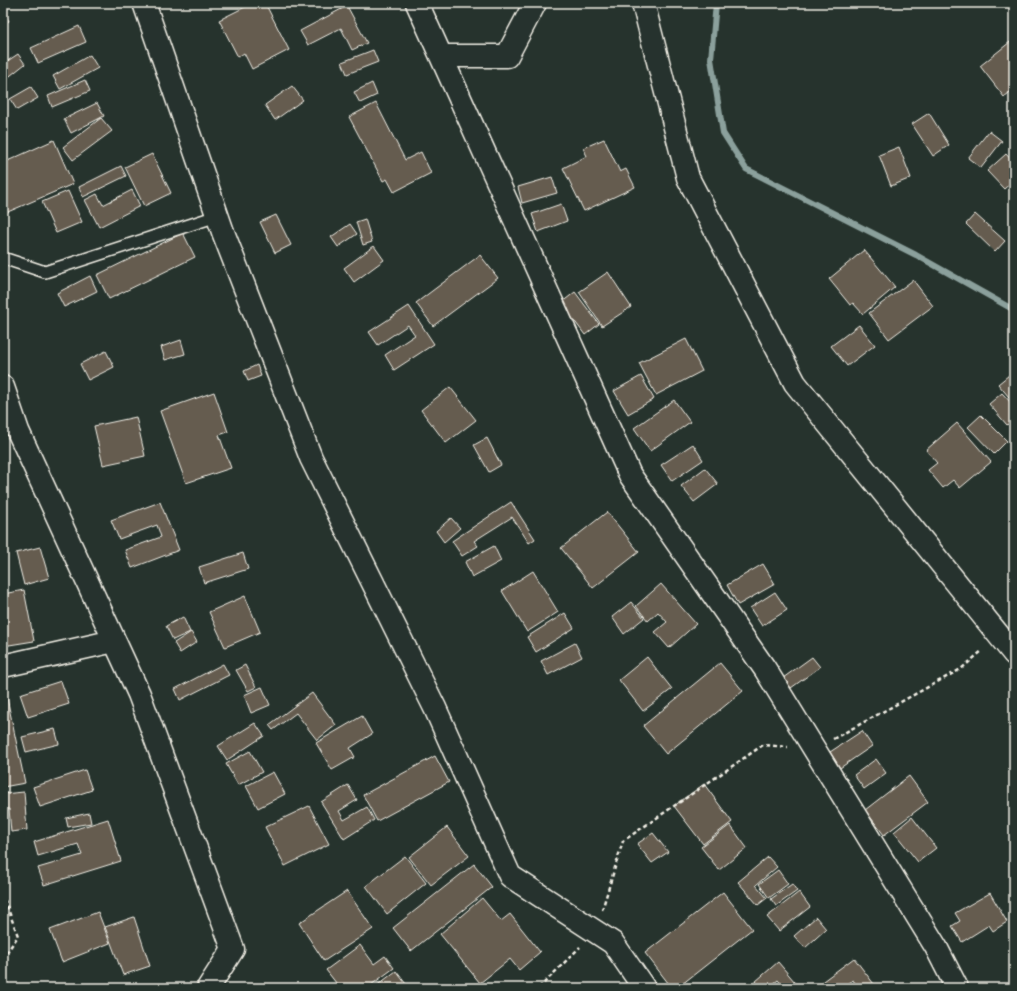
<svg xmlns="http://www.w3.org/2000/svg" width="1017" height="991" font-family="Itim,sans-serif">
<style>
.lines{fill:none;stroke-linecap:round;stroke-linejoin:round}
.stream{stroke:#8ba09c;stroke-width:6}
.building{fill:#655c50;stroke:#f4f1e8}
.lane-casing{stroke:#f4f1e8;stroke-width:14}
.street-casing{stroke:#f4f1e8;stroke-width:25}
.secondary-casing{stroke:#f4f1e8;stroke-width:25}
.path{stroke:#f4f1e8;stroke-width:2.5;stroke-dasharray:4 3;stroke-linecap:butt}
.lane{stroke:#26332d;stroke-width:11}
.street{stroke:#26332d;stroke-width:22}
.secondary{stroke:#26332d;stroke-width:22}
</style>
<rect width="100%" height="100%" fill="#26332d"/>
<filter id="ink" filterUnits="userSpaceOnUse"><feTurbulence type="fractalNoise" baseFrequency=".025" numOctaves="2"/><feDisplacementMap in="SourceGraphic" scale="8" xChannelSelector="R" yChannelSelector="G"/><feConvolveMatrix kernelMatrix="1 2 1 2 8 2 1 2 1" color-interpolation-filters="sRGB"/></filter>
<g filter="url(#ink)">
<g class="lines">
<path class="stream" d="M716 3 711 59 723 133 746 169 916 255 1014 310"/>
</g>
<path class="building" d="M253 3H265L289 50 252 69 244 53 238 57 219 20Z
M347 6 367 43 352 50 341 28 308 45 300 31Z
M3 11 9 21 3 25Z
M79 26 86 42 38 63 31 48Z
M1010 42 1014 48V89L1004 97 980 66Z
M373 50 378 62 347 74 342 62Z
M18 54 25 64 6 79 3 75V64Z
M90 55 98 68 60 89 53 76Z
M85 80 90 91 52 107 48 96Z
M372 83 377 95 360 103 354 92Z
M292 86 303 100 275 120 265 105Z
M31 87 38 98 17 110 10 99Z
M97 103 104 116 71 133 64 119Z
M376 103 405 160 421 152 431 173 394 192 387 179 383 181 349 117Z
M929 113 949 145 933 156 912 124Z
M101 118 112 131 73 160 63 147Z
M989 131 1002 141 981 168 968 158Z
M604 139 620 172 626 169 635 187 584 211 563 168 587 156 583 148Z
M54 140 73 184 3 214V163Z
M899 147 911 178 891 186 879 155Z
M152 154 171 193 144 206 125 167Z
M1006 154 1014 163V180L1004 189 987 171Z
M121 166 126 176 83 197 79 187Z
M552 177 557 193 522 203 518 187Z
M132 190 140 206 99 227 85 200 97 194 103 205Z
M68 191 82 222 56 233 42 202Z
M561 204 567 221 538 232 532 214Z
M975 214 1005 241 995 252 966 224Z
M276 215 291 245 275 253 260 222Z
M365 219 372 242 363 245 356 222Z
M350 224 357 234 338 247 331 237Z
M183 233 195 257 109 299 97 275Z
M374 246 384 260 354 282 344 268Z
M864 250 895 287 863 314 853 303 850 305 829 279Z
M480 255 498 278 433 326 416 303Z
M608 272 631 307 602 326 579 292Z
M90 276 97 291 64 307 57 293Z
M913 280 933 306 889 339 869 313Z
M575 292 599 324 585 335 561 303Z
M409 306 434 344 394 370 385 355 415 335 408 325 378 345 369 332Z
M859 325 875 345 847 366 831 346Z
M686 339 702 371 656 395 639 363Z
M181 340 185 354 165 360 161 347Z
M106 351 114 367 88 380 80 364Z
M257 365 261 376 248 381 244 371Z
M1014 371V403L998 384Z
M641 376 654 399 628 414 614 391Z
M450 387 476 420 446 443 421 410Z
M214 392 228 432 219 435 231 468 186 483 160 411Z
M1002 393 1014 406V419L1007 425 989 404Z
M674 400 690 422 650 451 634 428Z
M981 415 1007 441 994 454 968 427Z
M136 417 145 456 103 465 94 426Z
M957 423 991 462 960 488 953 480 943 488 928 470 937 463 926 450Z
M487 438 501 465 489 472 474 445Z
M693 444 703 460 672 481 661 465Z
M705 468 718 484 694 502 681 486Z
M160 502 179 550 132 568 125 550 161 537 157 525 119 539 111 520Z
M511 502 535 539 529 543 512 517 474 541 478 546 462 556 452 541Z
M607 512 639 552 593 588 561 548Z
M451 518 460 528 444 542 436 531Z
M494 546 501 561 472 577 465 562Z
M40 547 49 578 24 585 16 553Z
M243 553 248 569 204 583 199 567Z
M763 564 775 584 738 605 727 585Z
M533 571 558 612 527 632 502 591Z
M661 584 696 624 669 648 655 632 667 622 658 612 648 621 636 606Z
M24 590 34 641 3 646V594Z
M775 592 787 610 762 626 750 608Z
M245 596 260 632 225 647 209 612Z
M631 602 644 618 624 634 612 617Z
M565 613 574 628 536 652 527 637Z
M183 617 190 632 173 640 166 626Z
M191 632 197 642 180 653 174 643Z
M575 643 582 657 548 675 541 661Z
M647 657 672 689 643 711 619 680Z
M812 657 820 667 791 688 783 678Z
M720 663 743 691 666 754 643 726Z
M223 664 229 675 180 700 175 689Z
M245 665 256 687 248 691 236 670Z
M61 681 69 704 28 717 20 694Z
M262 687 270 705 251 713 244 695Z
M312 693 336 725 317 740 296 713 273 730 269 725Z
M7 698 25 783 3 787V699Z
M362 716 372 734 350 748 355 757 332 770 316 743Z
M255 723 264 736 227 760 218 746Z
M55 729 59 744 26 752 22 737Z
M862 731 872 746 840 768 830 752Z
M250 751 262 772 238 785 226 764Z
M435 756 449 782 377 821 363 795Z
M876 759 886 773 864 789 854 775Z
M85 770 92 790 40 807 33 787Z
M273 772 285 794 258 808 246 786Z
M909 776 928 802 884 835 865 810Z
M704 784 732 822 703 844 674 806Z
M348 785 357 800 339 811 344 820 367 807 374 820 344 839 321 802Z
M24 792 27 830 11 832 9 809H3V794Z
M309 806 329 844 285 866 265 827Z
M89 813 91 823 68 827 66 818Z
M912 817 936 848 918 862 894 832Z
M108 819 121 861 44 885 38 868 82 855 78 844 38 856 34 842Z
M730 825 747 848 719 870 701 847Z
M447 827 469 856 431 885 409 857Z
M653 833 668 852 652 863 637 844Z
M405 856 426 883 387 914 366 886Z
M768 857 777 867 756 885 767 898 758 905 738 882Z
M474 864 492 887 411 951 393 928Z
M778 870 788 884 769 898 759 884Z
M792 884 797 891 776 906 771 899Z
M347 891 373 929 324 961 299 923Z
M723 892 752 929 677 988H672L645 953Z
M799 892 810 907 779 931 767 917Z
M990 893 1007 922 993 931 989 925 962 942 952 926 960 921 955 913Z
M482 898 501 921 510 914 540 952 519 970 510 959 480 983 440 934Z
M98 912 110 943 62 962 50 930Z
M134 917 150 966 123 975 105 927Z
M816 917 826 929 805 948 794 936Z
M360 945 374 964 385 956 394 968 367 988H340L326 970Z
M854 958 877 988H858L853 980 843 988H828L823 981Z
M778 962 800 988H785L778 980 768 988H748Z
M396 971 409 988H376L375 987Z"/>
<g class="lines">
<g class="lane-casing">
<path id="lane" d="M3 258 45 272 217 216"/>
</g>
<g class="street-casing">
<path id="street" d="M144 3 223 232 311 458 435 708 510 876 613 943 644 988
M417 3 630 475 765 669 936 947 957 988
M441 56H507L535 3
M3 387 18 431 139 694 233 949 208 988
M3 666 114 641"/>
</g>
<g class="secondary-casing">
<path id="secondary" d="M643 3 688 178 795 383 1014 654"/>
</g>
<path class="path" d="M833 739 961 669 983 650
M3 901H5L18 936 3 958
M602 910 623 841 763 745 788 747
M539 988 580 947"/>
<use href="#lane" class="lane"/>
<use href="#street" class="street"/>
<use href="#secondary" class="secondary"/>
</g>
</g>
<rect width="1017" height="991" fill="none" stroke="#26332d" stroke-width="16"/>
<rect x="8" y="8" width="1001" height="975" fill="none" stroke="#f4f1e8" stroke-width="1.5" filter="url(#ink)"/>
</svg>
